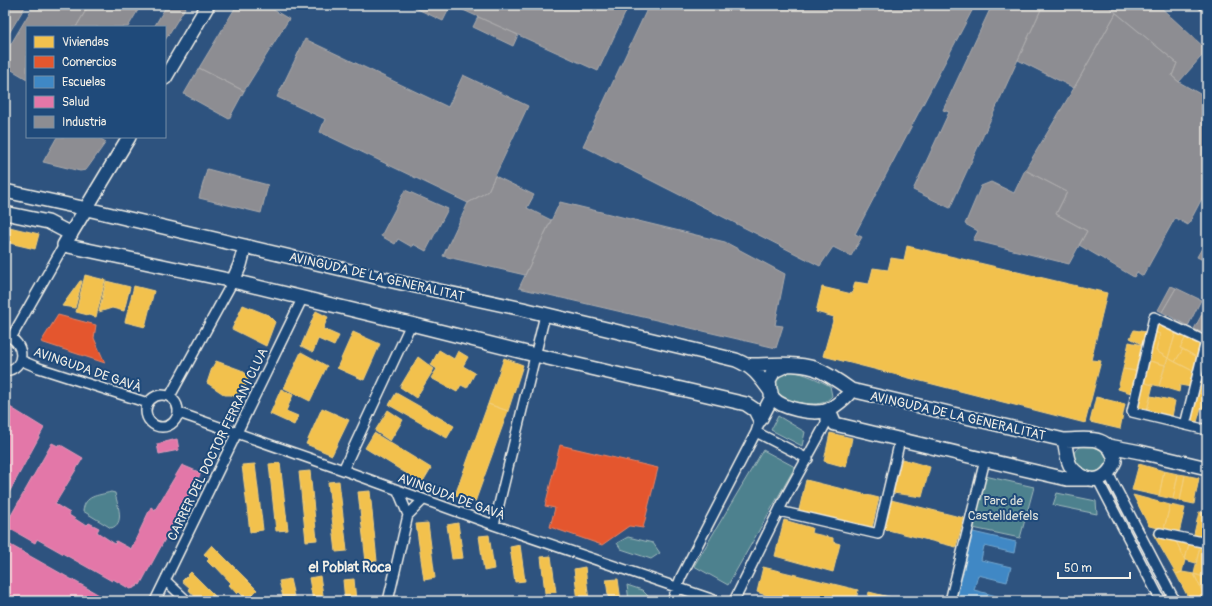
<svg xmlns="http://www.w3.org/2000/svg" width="1212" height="606" font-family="Pangolin,sans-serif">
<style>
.green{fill:#4d818e;stroke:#a0b9bb}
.homes{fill:#f2c14e;stroke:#f3cf7c}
.shops{fill:#e4572e;stroke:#e98566}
.schools{fill:#3f88c5;stroke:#75a8d0}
.health{fill:#e377a8;stroke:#e89cbb}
.industry{fill:#8d8d92;stroke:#acabac}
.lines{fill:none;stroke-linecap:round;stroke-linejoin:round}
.street-casing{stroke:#f4f1e8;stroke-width:12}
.secondary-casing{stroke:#f4f1e8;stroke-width:16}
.street{stroke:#1f4a7a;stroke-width:9}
.secondary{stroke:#1f4a7a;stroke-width:13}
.rail{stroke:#f4f1e8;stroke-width:3;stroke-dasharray:6 3;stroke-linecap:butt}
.labels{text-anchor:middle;stroke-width:4;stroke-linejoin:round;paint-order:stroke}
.street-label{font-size:13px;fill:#f4f1e8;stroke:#1f4a7a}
.park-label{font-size:13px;fill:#dbe0da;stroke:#1f4a7a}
.neighbourhood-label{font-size:14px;font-weight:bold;fill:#f4f1e8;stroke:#1f4a7a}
</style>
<rect width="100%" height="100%" fill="#2e537f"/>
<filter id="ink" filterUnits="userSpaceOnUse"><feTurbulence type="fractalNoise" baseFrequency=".025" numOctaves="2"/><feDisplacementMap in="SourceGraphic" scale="8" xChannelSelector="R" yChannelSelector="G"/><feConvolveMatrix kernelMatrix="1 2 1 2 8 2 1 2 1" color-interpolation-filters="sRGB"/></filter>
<g filter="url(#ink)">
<path class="green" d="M791 371C806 374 817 379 830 386L832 396C829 399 826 402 822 403 810 406 779 401 774 387 773 383 775 379 777 376Z
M778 416 805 432 802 446 771 430Z
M1086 445C1099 447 1120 456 1102 469 1085 481 1057 452 1086 445Z
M763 450 795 467 728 585 694 566Z
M985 476 1034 487 1020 538 973 528Z
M111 492 115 493C117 504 126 524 111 528L83 511C85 495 97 496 111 492Z
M1057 493 1096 501 1097 514 1053 505Z
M628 537 653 543 660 553 651 559 621 549 617 543Z
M627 585 642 590 650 598 649 601H629Z"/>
<path class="homes" d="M5 226 39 234 35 249 5 242Z
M907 246 1107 293 1091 360 1101 361 1085 423 823 356 834 317 816 312 822 287 852 294 855 282 869 284 873 268 888 270 891 258 904 260Z
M85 275 105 280 96 317 76 312Z
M80 281H82L75 308 62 306Z
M106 281 130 287 124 311 112 308 99 312Z
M134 286 154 291 145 327 125 322Z
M243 305 268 315 275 322 266 346 232 329Z
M316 311 328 317 323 329 339 336 334 346 318 339 313 352 301 346Z
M1155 321 1176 332 1168 358 1156 351 1160 334 1152 331Z
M1134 330 1146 332 1143 345 1130 338Z
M1152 331 1160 334 1156 351 1168 358 1165 365 1146 360Z
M353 332 380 344 364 380 337 368Z
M1176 332 1186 337 1180 348 1183 349 1175 362 1168 358Z
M1186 337 1201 344 1198 358 1180 348Z
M1129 342 1143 345 1136 371 1123 369Z
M1207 348V378L1201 374Z
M1183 349 1198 358 1195 372 1175 362Z
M439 350 454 359 458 351 468 357 463 366 475 373 467 388 461 385 457 392 431 378 437 369 431 365Z
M301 352 327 366 310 401 284 388Z
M418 357 434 369 416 398 400 387Z
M504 358 523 365 508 411 488 404Z
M1168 358 1195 372 1191 387 1180 385 1179 392 1159 386Z
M1146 360 1165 365 1159 386 1141 382Z
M216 361 241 370 249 376 244 391 239 398 231 395H225L207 383 212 368Z
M1123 369 1136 371 1131 393 1118 389Z
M1201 374 1207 378V395L1197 393Z
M1141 382 1153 385 1147 410 1135 407Z
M281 389 293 395 286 411 298 416 294 425 270 414Z
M396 393 454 426 447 438 389 405Z
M1197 393 1207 395V409L1201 408 1197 422 1190 420Z
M1151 396 1175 401 1172 417 1147 410Z
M1096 397 1125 404 1120 429 1090 422Z
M488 404 508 411 475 502 455 495Z
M322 408 349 420 332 455 306 444Z
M388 410 403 420 390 441 375 431Z
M374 433 431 468 422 483 365 448Z
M830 433 852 438 846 467 824 461Z
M902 459 930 467 922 497 893 493Z
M280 463 288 530 276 531 269 464Z
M255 464 263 530 250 532 242 465Z
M1139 464 1164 471 1159 496 1132 490Z
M310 471 317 540 306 541 299 472Z
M1164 471 1178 474 1173 499 1159 496Z
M1178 474 1185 475 1180 501 1173 499Z
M1185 475 1199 478 1194 504 1180 501Z
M806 480 879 498 872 528 799 510Z
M339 481 347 551 336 552 328 482Z
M370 491 377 561 366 562 358 492Z
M1133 495 1170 505 1164 529 1149 526Z
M891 500 964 518 956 547 884 529Z
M1170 505 1185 508 1179 533 1164 529Z
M1199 512 1207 513V541L1193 538Z
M784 520 812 528 811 533 833 538V542L840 544 833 572 775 556Z
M428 523 435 578 424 580 416 524Z
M458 523 463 558 452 559 447 525Z
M1153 534 1175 539 1185 560 1182 572 1176 574Z
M489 535 494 569 484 571 479 536Z
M1175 539 1189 544 1185 560Z
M1189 544 1200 546 1196 563 1185 560Z
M212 545 257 590 247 600 239 592 237 594 229 585 231 583 215 566 213 567 207 561 209 559 204 554Z
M520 545 525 581 515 582 510 547Z
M1200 546 1207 547V578L1194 574Z
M551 556 556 592 545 593 541 557Z
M585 567 589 601H578L574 569Z
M763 567 858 590 856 601H782L757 592Z
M191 572 220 601H203L198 596 197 599 188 589 190 588 182 581Z
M1182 572 1194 574 1204 595 1203 601H1190L1176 574Z
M1194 574 1207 578V586L1204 595Z
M320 576 324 601H313L309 578Z
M290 579 295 601H284L279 581Z
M354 579 356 601H345L343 580Z
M618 579 621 601H609L606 580Z
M869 592 905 601H867Z"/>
<path class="shops" d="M58 315 96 325 94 338 105 363 41 342Z
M560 445 658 468 643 528 629 526 602 545 550 527 555 508 545 506Z"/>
<path class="schools" d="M973 532 1016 542 1014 553 984 546 981 560 1011 567 1007 582 978 575 974 590 1004 598 1003 601H956Z"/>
<path class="health" d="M5 404 44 428 5 500Z
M177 439 179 450 159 454 157 444Z
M52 443 58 446 59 444 83 458 55 504 70 513 69 515 83 524 84 523 87 525 89 523 99 528 97 532 115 544 116 541 131 549 151 507 155 510 182 465 201 473 140 585 138 584 137 587 135 586 134 588 130 589 113 579 112 581 37 539 35 543 5 526Z
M5 542 110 601H11L5 598Z"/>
<path class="industry" d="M5 5H26L5 40Z
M34 5H89L76 27H27V79L5 66V54Z
M89 5H141L128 27H76Z
M167 5H187L165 40V27H154Z
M237 5H265L289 19 244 91 199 68Z
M409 5H451L443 21Z
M452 5H629L598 71Z
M649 5H975L855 234 862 237 851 256 833 247 820 266 583 146Z
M992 5H1043L950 208 913 190 949 112 943 110Z
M1043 5H1107L1116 13 1074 88 1018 60Z
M1107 5H1158L1207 50 1179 82 1172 76 1177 63Z
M1116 13 1177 63 1172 76 1179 82 1207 98V189L1188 225 1175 218 1143 276 1137 272 1134 277 1079 245 1087 231 1056 214 1067 192 1025 170 1074 88Z
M478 17 518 35 513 46 473 27Z
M305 39 448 107 463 75 528 106 488 191 468 203 320 132 325 119 277 97Z
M199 68 244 91 229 119 184 94Z
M57 137H98L106 142 89 166 86 170 80 171 43 162Z
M207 169 268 185 261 213 199 198Z
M1025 170 1067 192 1056 214 1087 231 1069 264 973 240 978 231 965 224 981 186 991 182 1014 193Z
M495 176 534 195 527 208 551 220 525 275 443 256 468 203 488 191Z
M405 190 448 209 426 251 413 244 412 247 398 239 395 244 381 236Z
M560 202 725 242 785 274 775 325 783 326 776 348 519 288Z
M1202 248 1207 251V257L1205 261 1197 257Z
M1171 286 1176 288 1162 312 1158 310Z
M1176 288 1201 300 1188 326 1162 312Z
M1207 305V321L1201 332 1194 329Z"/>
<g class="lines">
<g class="street-casing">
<path id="street" d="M11 338 64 245
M1207 342 1154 317 1132 412 1207 430
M20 360 39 368 148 403
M5 371C26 369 26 342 6 336
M146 411a16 16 0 1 1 32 0a16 16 0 1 1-32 0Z
M170 396 233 281
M179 413 343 470 494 525 717 601
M1185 425 1206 341
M756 432 808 459
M343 470 411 324
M1108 473 1175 601
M1098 480 1161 601
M398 491 408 515
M779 511 878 534 900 440
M494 525 545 315
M1160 533 1207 543
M166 581 187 601
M155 601 302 299
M388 601 408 515 423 500
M672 601 681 577 756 432 760 420
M734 601 784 500 818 438 826 423V411
M950 601 985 460"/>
</g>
<g class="secondary-casing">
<path id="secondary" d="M165 78 208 5
M129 137 64 245 233 281 411 324 535 355 746 404 755 410 760 420
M5 191 87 209 397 282 523 309 736 360C755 368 759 376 771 392
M5 213 48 222 71 234
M233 281 240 265 245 246
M748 365C768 365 795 362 814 368 827 373 840 382 851 390L1064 440C1086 440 1109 433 1115 461 1109 475 1099 484 1084 477 1078 474 1073 471 1070 465 1066 457 1066 448 1064 440
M787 365 774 371 769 380C770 385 769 394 773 398 782 409 812 414 825 411 832 409 849 396 851 390
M829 410 835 424 1028 470 1067 479H1087
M760 420 772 397
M1109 446 1140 452 1207 468"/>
</g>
<use href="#street" class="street"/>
<use href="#secondary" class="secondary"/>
<path class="rail" d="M1197 5 1207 14"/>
</g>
</g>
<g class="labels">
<g class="street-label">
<text transform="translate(377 276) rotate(13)" y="5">AVINGUDA DE LA GENERALITAT</text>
<text transform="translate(88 369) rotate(19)" y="5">AVINGUDA DE GAVÀ</text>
<text transform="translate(958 415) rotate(13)" y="5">AVINGUDA DE LA GENERALITAT</text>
<text transform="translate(217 444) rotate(-64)" y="5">CARRER DEL DOCTOR FERRAN I CLUA</text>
<text transform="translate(452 496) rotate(20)" y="5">AVINGUDA DE GAVÀ</text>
</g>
<g class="park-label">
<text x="1003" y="505">Parc de<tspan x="1003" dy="15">Castelldefels</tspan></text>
</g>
<g class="neighbourhood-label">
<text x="350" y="572">el Poblat Roca</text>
</g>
</g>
<rect width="1212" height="606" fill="none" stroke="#1f4a7a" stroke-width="20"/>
<rect x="10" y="10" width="1192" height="586" fill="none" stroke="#f4f1e8" stroke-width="1.5" filter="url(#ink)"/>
<rect x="26" y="26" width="140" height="112" fill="#1f4a7a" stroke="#748da6"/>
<rect x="34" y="36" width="20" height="12" fill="#f2c14e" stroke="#748da6"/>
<text x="62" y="46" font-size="12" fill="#f4f1e8">Viviendas</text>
<rect x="34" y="56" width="20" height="12" fill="#e4572e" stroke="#748da6"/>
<text x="62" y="66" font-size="12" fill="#f4f1e8">Comercios</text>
<rect x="34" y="76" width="20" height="12" fill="#3f88c5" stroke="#748da6"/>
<text x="62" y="86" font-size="12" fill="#f4f1e8">Escuelas</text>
<rect x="34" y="96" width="20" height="12" fill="#e377a8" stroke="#748da6"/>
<text x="62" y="106" font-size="12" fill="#f4f1e8">Salud</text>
<rect x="34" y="116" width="20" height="12" fill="#8d8d92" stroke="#748da6"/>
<text x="62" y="126" font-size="12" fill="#f4f1e8">Industria</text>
<path d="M1058 572v6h72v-6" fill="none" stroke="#f4f1e8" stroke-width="2"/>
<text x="1064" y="572" font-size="12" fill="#f4f1e8" stroke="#1f4a7a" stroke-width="3" paint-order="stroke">50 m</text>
</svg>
